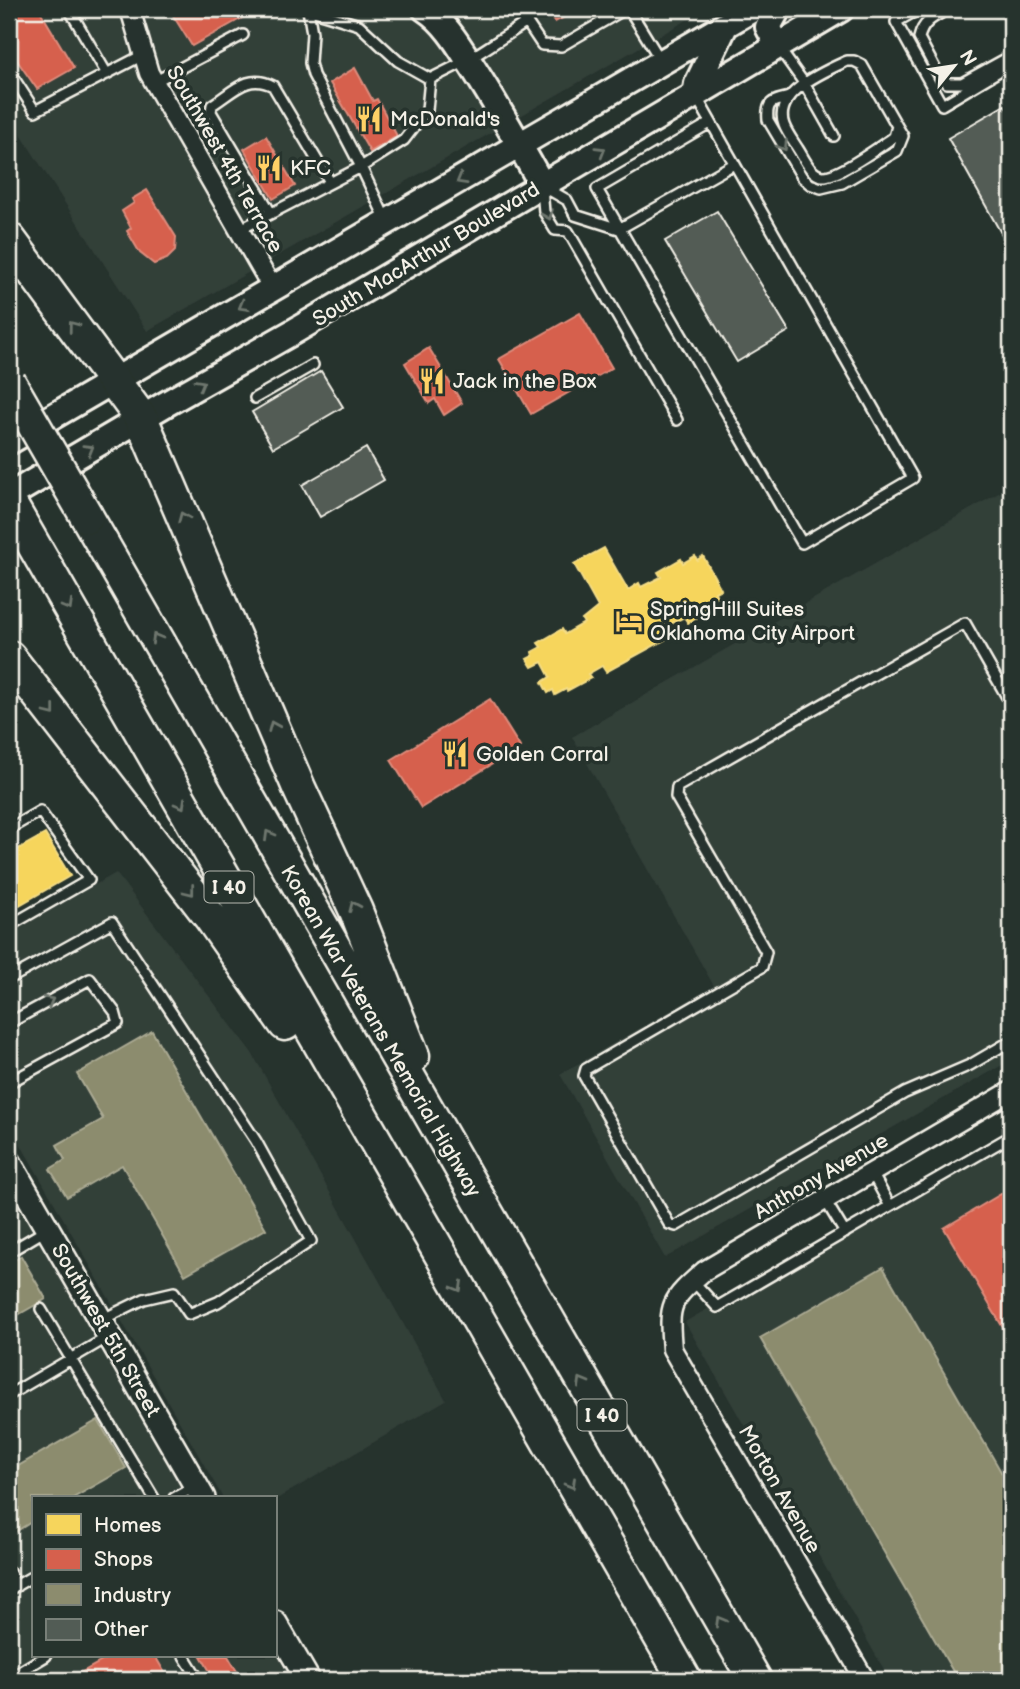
<svg xmlns="http://www.w3.org/2000/svg" width="1020" height="1689" font-family="'Balsamiq Sans',sans-serif">
<style>
.built{fill:#333f39}
.homes{fill:#f6d55c;stroke:#f5dd86;stroke-width:2}
.shops{fill:#d6604d;stroke:#df8c7c;stroke-width:2}
.industry{fill:#8c8c6e;stroke:#abaa93;stroke-width:2}
.building{fill:#525c55;stroke:#f4f1e8;stroke-width:2}
.lines{fill:none;stroke-linecap:round;stroke-linejoin:round}
.service-casing{stroke:#f4f1e8;stroke-width:14}
.minor-casing{stroke:#f4f1e8;stroke-width:23}
.tertiary-casing{stroke:#f4f1e8;stroke-width:28}
.secondary-casing{stroke:#f4f1e8;stroke-width:30}
.motorway-casing{stroke:#f4f1e8;stroke-width:37}
.service{stroke:#26332d;stroke-width:9}
.minor{stroke:#26332d;stroke-width:18}
.tertiary{stroke:#26332d;stroke-width:23}
.secondary{stroke:#26332d;stroke-width:24}
.motorway{stroke:#26332d;stroke-width:32}
.motorway-bridge-casing{stroke:#f4f1e8;stroke-width:37;stroke-linecap:butt}
.motorway-bridge{stroke:#26332d;stroke-width:32}
.oneway{stroke:#6e766e}
.labels{text-anchor:middle;stroke-width:7;stroke-linejoin:round;paint-order:stroke}
.shield{fill:#26332d;stroke:#b6b8b0;stroke-width:2}
.shield-label{font-size:19px;font-weight:bold;fill:#f4f1e8}
.poi-label{font-size:21px;fill:#f4f1e8;stroke:#26332d;text-anchor:start}
.street-label{font-size:21px;fill:#f4f1e8;stroke:#26332d}
</style>
<rect width="100%" height="100%" fill="#26332d"/>
<filter id="ink" filterUnits="userSpaceOnUse"><feTurbulence type="fractalNoise" baseFrequency=".0143" numOctaves="2"/><feDisplacementMap in="SourceGraphic" scale="14" xChannelSelector="R" yChannelSelector="G"/><feConvolveMatrix kernelMatrix="1 2 1 2 8 2 1 2 1" color-interpolation-filters="sRGB"/></filter>
<g filter="url(#ink)">
<path class="built" d="M9 9H706L147 331 9 116Z
M1011 486V1060L665 1258 560 1074 714 986 572 737Z
M116 873 252 1053 446 1400 275 1500 223 1498 9 1124V934Z
M1011 1132V1680H890L685 1322Z
M9 1189 188 1498H33V1656H275V1649L293 1680H9Z"/>
<path class="homes" d="M604 548 628 590 639 583 641 587 661 577 658 572 681 559 683 563 695 556 697 560 703 556 721 589 715 592 717 597 708 602 713 609 688 623 684 617 663 628 668 638 606 672 602 666 588 674 591 678 567 691 566 689 555 695 553 690 548 693 542 682 550 677 542 662 532 667 527 659 533 656 532 652 541 647 538 643 562 629 565 634 584 623 582 620 598 607 574 564Z
M45 834 70 876 9 911V854Z"/>
<path class="shops" d="M9 9H39L74 68 37 89 9 49Z
M169 9H258L192 46Z
M547 9H580L555 22Z
M355 68 373 101 377 99 397 136 370 152 330 83Z
M266 136 295 186 273 199 244 149Z
M147 190 176 237 175 251 167 259 154 264 140 253 127 231 131 228 122 211 134 203 132 199Z
M580 313 612 368 531 414 499 359Z
M429 348 462 403 444 415 435 399 429 403 405 363Z
M490 699 520 747 421 808 391 760Z
M1011 1188V1341L944 1228Z
M111 1656H155L169 1680H68Z
M201 1656H228L242 1680H215Z"/>
<path class="industry" d="M152 1031 266 1229 185 1275 122 1165 67 1197 50 1169 65 1160 57 1145 103 1119 77 1074Z
M21 1256 46 1299 9 1320V1264Z
M883 1267 1011 1489V1680H958L760 1338Z
M98 1420 126 1468 73 1498H33V1521L15 1532 9 1521V1466L11 1470Z"/>
<path class="building" d="M1005 105 1011 116V251L948 138Z
M717 211 789 331 737 362 665 241Z
M321 371 343 407 273 448 252 412Z
M366 448 384 480 320 517 302 485Z"/>
<g class="lines">
<g class="service-casing">
<path id="service" d="M69 9 107 74
M307 9 359 25 398 61 430 79
M518 9 542 45 561 46 625 9
M629 9 661 61
M919 9 896 22 942 105 1011 64
M949 9C934 17 923 21 919 38L936 70 947 83H962L1011 56
M779 48 804 83 834 136
M847 61H854L862 65 897 126 894 137C880 146 838 178 822 176 810 174 804 158 798 149 793 141 787 133 784 125 772 93 825 71 847 61Z
M9 71 35 111 143 55
M154 82 243 35
M696 96 913 478 802 543 597 189 710 123
M790 97C773 101 766 101 768 120L802 177 810 184 821 188 842 183 897 151 903 136 897 126
M546 188 567 200 575 215 619 229 734 164
M542 189 544 212 555 230 568 231
M271 213 211 112 212 105C234 91 248 73 273 86L330 182
M387 222 361 167 404 140 427 110 430 79 468 60 527 22
M239 230 361 167 313 75 310 63 312 33 308 10
M568 231 677 420
M255 398 313 365
M1011 704 965 623 677 787 676 797 766 952 762 967 586 1069 584 1076 669 1224 676 1226 905 1093 970 1065 1011 1041
M9 829 40 811 89 880 9 926
M9 979 112 922 256 1141 311 1241 218 1302 189 1314 174 1292 144 1299 101 1320
M9 1023 90 979 115 1012 118 1023 14 1080 9 1070
M872 1173 890 1206 1011 1136
M825 1200 845 1233
M9 1252 46 1230
M693 1281 717 1307 890 1206
M41 1309 154 1498
M9 1395 108 1337
M174 1498 194 1487
M9 1572 17 1586
M9 1590 33 1576
M184 1656 199 1680
M9 1678 46 1656"/>
</g>
<g class="minor-casing">
<path id="minor" d="M130 9 149 73 273 289
M865 1680 672 1349C668 1303 670 1301 704 1271L1011 1091"/>
</g>
<g class="tertiary-casing">
<path id="tertiary" d="M9 1162 203 1498
M275 1623 308 1680"/>
</g>
<g class="secondary-casing">
<path id="secondary" d="M425 9C445 22 458 44 470 63 496 103 519 144 542 185
M778 46 768 27 778 9
M695 95 697 84 725 26
M9 442 753 9
M9 496 164 405 293 332 841 9"/>
</g>
<g class="motorway-casing">
<path id="motorway" d="M9 239 141 418 299 788 356 911 413 1056
M9 502 685 1680
M87 517 755 1680
M9 657 211 918 285 1024"/>
</g>
<use href="#service" class="service"/>
<use href="#minor" class="minor"/>
<use href="#tertiary" class="tertiary"/>
<use href="#secondary" class="secondary"/>
<use href="#motorway" class="motorway"/>
<g class="motorway-bridge-casing">
<path id="motorway-bridge" d="M9 382 87 517"/>
</g>
<use href="#motorway-bridge" class="motorway-bridge"/>
</g>
<defs><path id="oneway-chevron" d="M-2-3.5L2.5 0L-2 3.5" fill="none" stroke-width="1.6" stroke-linecap="round" stroke-linejoin="round" transform="scale(1.75)"/></defs>
<g class="oneway">
<use href="#oneway-chevron" transform="translate(783 146) rotate(59)"/>
<use href="#oneway-chevron" transform="translate(601 151) rotate(-31)"/>
<use href="#oneway-chevron" transform="translate(461 180) rotate(150)"/>
<use href="#oneway-chevron" transform="translate(548 215) rotate(68)"/>
<use href="#oneway-chevron" transform="translate(243 306) rotate(150)"/>
<use href="#oneway-chevron" transform="translate(73 326) rotate(-127)"/>
<use href="#oneway-chevron" transform="translate(200 384) rotate(-30)"/>
<use href="#oneway-chevron" transform="translate(89 449) rotate(-31)"/>
<use href="#oneway-chevron" transform="translate(183 517) rotate(-113)"/>
<use href="#oneway-chevron" transform="translate(68 606) rotate(60)"/>
<use href="#oneway-chevron" transform="translate(156 638) rotate(-120)"/>
<use href="#oneway-chevron" transform="translate(51 711) rotate(52)"/>
<use href="#oneway-chevron" transform="translate(273 726) rotate(-113)"/>
<use href="#oneway-chevron" transform="translate(181 804) rotate(60)"/>
<use href="#oneway-chevron" transform="translate(269 835) rotate(-120)"/>
<use href="#oneway-chevron" transform="translate(190 891) rotate(52)"/>
<use href="#oneway-chevron" transform="translate(354 906) rotate(-114)"/>
<use href="#oneway-chevron" transform="translate(49 1001) rotate(-28)"/>
<use href="#oneway-chevron" transform="translate(458 1287) rotate(60)"/>
<use href="#oneway-chevron" transform="translate(582 1382) rotate(-120)"/>
<use href="#oneway-chevron" transform="translate(571 1484) rotate(60)"/>
<use href="#oneway-chevron" transform="translate(720 1621) rotate(-120)"/>
</g>
</g>
<defs>
<g id="restaurant-bare" transform="scale(2.1)"><path d="M-5-6h1v4h1v-4h1v4h1v-4h1v5L-1.5 .5V6h-2V.5L-5-1ZM5-6V6H3V1.5H1.5Q1.5-4 5-6Z" fill="#ffd166" stroke="#26332d" stroke-width="2.5" paint-order="stroke"/></g>
<g id="hotel-bare" transform="scale(2.1)"><path d="M-6-4.5h1.5V1H6V5H4.5V3h-9V5H-6ZM-4 0a1.8 1.8 0 1 1 3.6 0ZM.5 0V-2.5h3Q6-2.5 6 0Z" fill="#ffd166" stroke="#26332d" stroke-width="2.5" paint-order="stroke"/></g>
</defs>
<g fill-rule="evenodd">
<use href="#restaurant-bare" x="369" y="119"/>
<use href="#restaurant-bare" x="269" y="168"/>
<use href="#restaurant-bare" x="432" y="381"/>
<use href="#hotel-bare" x="629" y="621"/>
<use href="#restaurant-bare" x="455" y="754"/>
</g>
<g class="labels">
<g class="shield">
<rect x="204.5" y="871.5" width="49" height="31" rx="5"/>
<rect x="577.5" y="1399.5" width="49" height="31" rx="5"/>
</g>
<g class="shield-label">
<text x="229" y="894">I 40</text>
<text x="602" y="1422">I 40</text>
</g>
<g class="poi-label">
<text x="390" y="126">McDonald's</text>
<text x="290" y="175">KFC</text>
<text x="453" y="388">Jack in the Box</text>
<text x="650" y="616">SpringHill Suites<tspan x="650" dy="24">Oklahoma City Airport</tspan></text>
<text x="476" y="761">Golden Corral</text>
</g>
<g class="street-label">
<text transform="translate(225 159) rotate(60)" y="7">Southwest 4th Terrace</text>
<text transform="translate(426 254) rotate(-31)" y="7">South MacArthur Boulevard</text>
<text transform="translate(381 1031) rotate(60)" y="7">Korean War Veterans Memorial Highway</text>
<text transform="translate(821 1176) rotate(-30)" y="7">Anthony Avenue</text>
<text transform="translate(106 1330) rotate(60)" y="7">Southwest 5th Street</text>
<text transform="translate(780 1489) rotate(60)" y="7">Morton Avenue</text>
</g>
</g>
<rect width="1020" height="1689" fill="none" stroke="#26332d" stroke-width="35"/>
<rect x="18" y="18" width="985" height="1654" fill="none" stroke="#f4f1e8" stroke-width="2.5" filter="url(#ink)"/>
<rect x="32" y="1496" width="245" height="161" fill="#26332d" stroke="#787f78" stroke-width="2"/>
<rect x="46" y="1514" width="35" height="21" fill="#f6d55c" stroke="#787f78" stroke-width="2"/>
<text x="94" y="1532" font-size="21" fill="#f4f1e8">Homes</text>
<rect x="46" y="1549" width="35" height="21" fill="#d6604d" stroke="#787f78" stroke-width="2"/>
<text x="94" y="1566" font-size="21" fill="#f4f1e8">Shops</text>
<rect x="46" y="1584" width="35" height="21" fill="#8c8c6e" stroke="#787f78" stroke-width="2"/>
<text x="94" y="1602" font-size="21" fill="#f4f1e8">Industry</text>
<rect x="46" y="1619" width="35" height="21" fill="#525c55" stroke="#787f78" stroke-width="2"/>
<text x="94" y="1636" font-size="21" fill="#f4f1e8">Other</text>
<g transform="translate(954 66) rotate(60)" stroke="#26332d" stroke-width="5" paint-order="stroke">
<path d="M0-5L12 26L0 18L-12 26Z" fill="#f4f1e8"/>
<text y="-10" font-size="19" font-weight="bold" text-anchor="middle" fill="#f4f1e8">N</text>
</g>
</svg>
